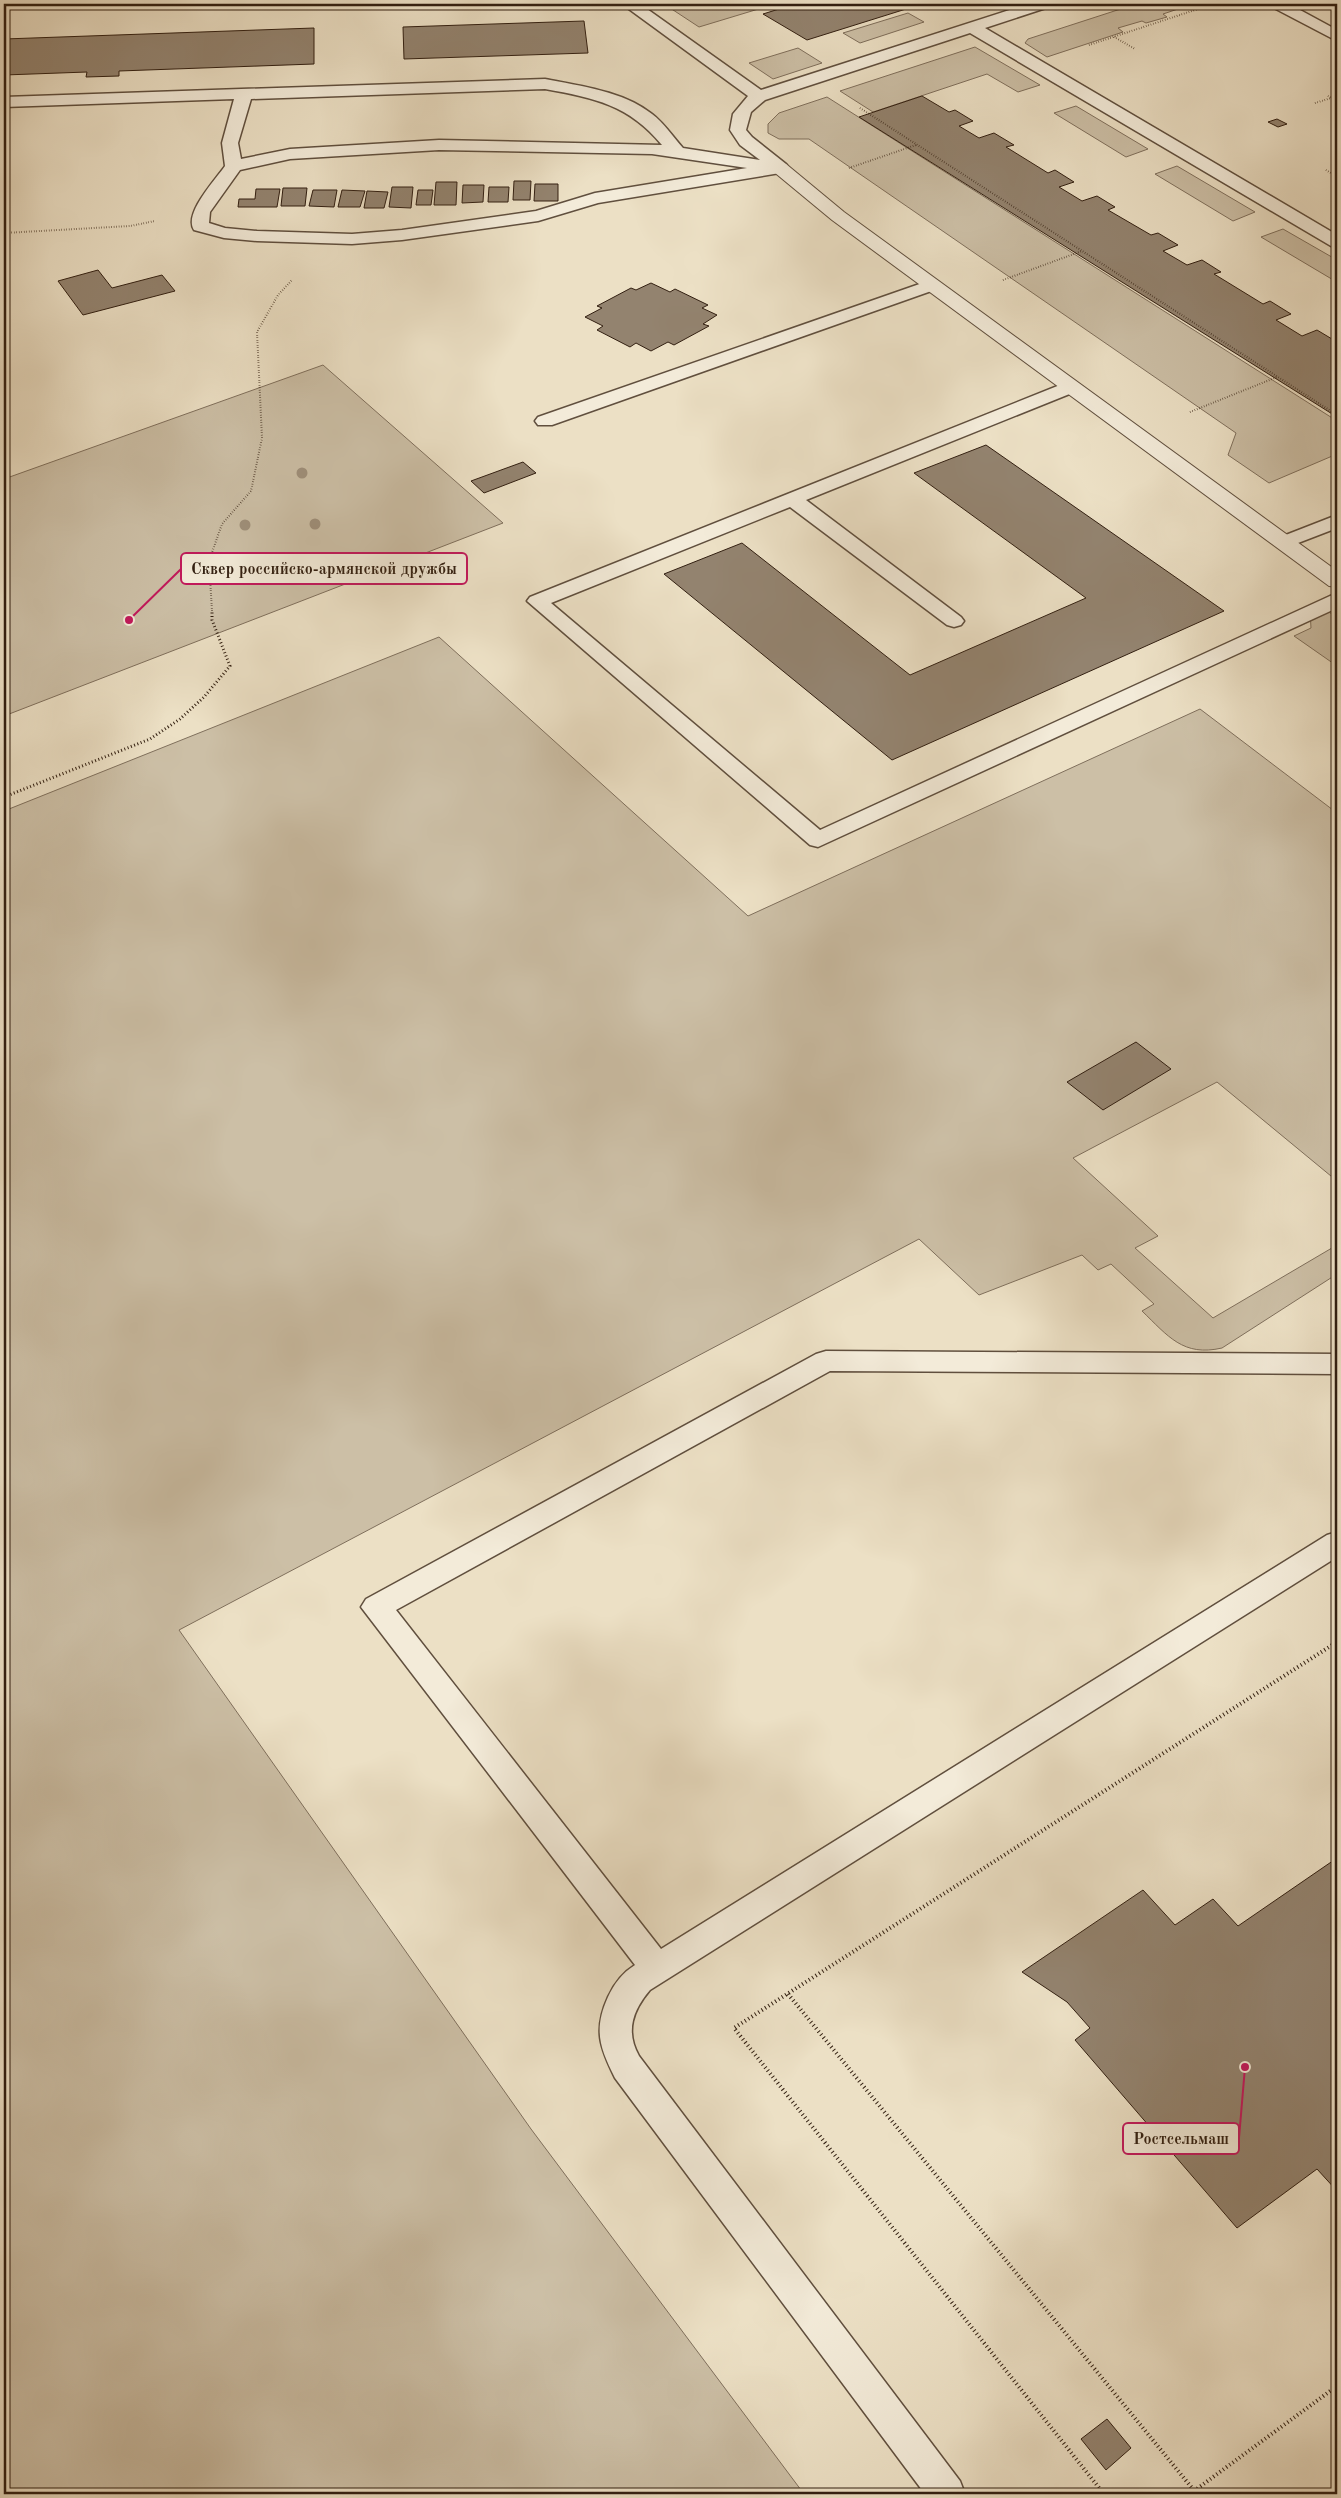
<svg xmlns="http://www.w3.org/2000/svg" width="1341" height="2498" font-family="'Old Standard TT',serif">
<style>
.green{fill:#ccbfa6;stroke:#7f6f5c}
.building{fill:#93836f;stroke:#321f11}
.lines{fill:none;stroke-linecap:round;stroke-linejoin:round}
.service-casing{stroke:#604f3e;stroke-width:3}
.minor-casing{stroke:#604f3e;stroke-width:2}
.path-far2{stroke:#321f11;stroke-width:2;stroke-dasharray:0.5 2;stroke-linecap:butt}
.path-far1{stroke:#321f11;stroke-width:3;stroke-dasharray:1 2.5;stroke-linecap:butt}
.path{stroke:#321f11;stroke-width:4;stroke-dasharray:1 3;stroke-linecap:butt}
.service{fill:#f3ebd9;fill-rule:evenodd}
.minor{fill:#f3ebd9;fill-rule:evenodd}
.tree{fill:#9f907b}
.leader{fill:none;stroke:#c2185b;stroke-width:2}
.callout-dot{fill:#c2185b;stroke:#f3ebd9;stroke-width:2}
.callout{fill:#f3ebd9;stroke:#c2185b;stroke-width:2}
.callout-label{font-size:16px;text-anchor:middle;font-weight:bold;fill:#321f11}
</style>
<rect width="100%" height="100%" fill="#ece0c5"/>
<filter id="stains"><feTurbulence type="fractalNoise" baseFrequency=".004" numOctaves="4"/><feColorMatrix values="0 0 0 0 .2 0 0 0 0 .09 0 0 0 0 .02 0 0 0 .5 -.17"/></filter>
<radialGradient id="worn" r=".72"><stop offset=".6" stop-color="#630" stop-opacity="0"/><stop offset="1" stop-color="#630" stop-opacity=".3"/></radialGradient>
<path class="green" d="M664 4H775L699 27Z
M1136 4 1202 5 1188 9 1184 7 1163 14 1167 17 1146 23 1142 21 1118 28 1123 32 1047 57 1025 43 1028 39Z
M908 13 924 22 860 43 843 33Z
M975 47 1040 85 1018 92 987 74 873 112 840 91Z
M798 48 822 63 773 79 749 63Z
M827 97 1337 421V454L1269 483 1228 455 1236 433 809 139H779L768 133V124L779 113Z
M1076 106 1148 149 1126 157 1054 113Z
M1177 166 1255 212 1233 221 1155 174Z
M1283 229 1337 260V280L1335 281 1261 237Z
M323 365 503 523 4 716V479Z
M1310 611H1329L1337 622V666L1294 636 1311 628Z
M439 637 748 916 1200 709 1333 810 1337 808V1181L1217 1082 1073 1158 1158 1236 1135 1248 1213 1318 1337 1245V1274L1222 1348C1183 1357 1168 1336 1142 1311L1154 1304 1111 1264 1098 1270 1082 1255 979 1295 919 1239 179 1630 531 2129 804 2494H4V811Z"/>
<path class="building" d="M795 4H922L807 40 763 14Z
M584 21 588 53 404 59 403 27Z
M314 28V64L119 71V76L86 77 87 72 4 75V39Z
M922 96 949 112 955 110 973 121 959 126 979 138 994 133 1014 145 1006 147 1048 173 1055 170 1074 182 1059 187 1082 201 1097 196 1115 207 1108 210 1151 235 1158 233 1178 245 1163 251 1187 265 1202 260 1221 272 1214 274 1263 304 1270 301 1291 314 1276 320 1302 336 1317 330 1337 342V417L859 117Z
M1277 119 1287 124 1278 127 1268 122Z
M514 181H531L530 200H513Z
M436 182H457L456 205H434Z
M535 184H558V201H534Z
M463 185H484L483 202 462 203Z
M392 187H413L411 208 389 207Z
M489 187H509L508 202H488Z
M283 188H307L305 206H281Z
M256 189H280L277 207H238L239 199H255Z
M313 190H337L334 207 309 206Z
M342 190 365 191 360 207H338Z
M418 190H433L431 205H416Z
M367 191 388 192 384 208H364Z
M98 270 112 288 162 275 175 291 83 315 58 281Z
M651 283 670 292 675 289 708 305 702 308 717 315 703 324 709 326 674 345 668 342 651 351 636 343 630 347 597 330 603 326 585 317 602 308 597 306 631 288 636 290Z
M986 445 1224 611 892 760 664 574 742 543 910 675 1086 598 914 473Z
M523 462 536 473 484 493 471 481Z
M1136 1042 1171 1069 1103 1110 1067 1082Z
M1337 1858V2191L1317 2169 1237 2228 1075 2040 1090 2028 1067 2002 1022 1972 1143 1890 1175 1925 1213 1899 1238 1926Z
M1107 2419 1131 2448 1106 2470 1081 2439Z"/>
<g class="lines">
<g class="service-casing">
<path id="service" d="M622 4H640L761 90 1028 4H1051L1049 7 985 28 1337 235V247L1331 246 970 33 765 100 751 112 746 130 752 137 786 164 789 168 786 172 598 203 538 221 402 240 352 244 257 241 224 238 194 230C183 214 216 179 225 166L222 143 234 99 4 107V97L545 79C580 86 623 91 652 114 664 123 673 137 683 148L760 160 740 145 730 130 733 114 748 96ZM545 89C595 98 629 105 662 145L439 140 290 149 241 159 238 143 251 99ZM439 150 652 154 747 168 595 193 536 211 402 230 352 234 257 231 225 228 209 223 210 212 240 170 290 159Z
M1270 4H1289L1337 30V41L1272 7Z
M931 280 937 281 940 285 937 289 552 425H538L535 421 538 417Z
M1070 381 1077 383 1079 387 1077 391 806 500 961 617 964 621 961 625 954 627 947 625 790 507 551 603 820 830 1330 596 1337 594V608L818 847 810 845 527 601 530 597Z
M1337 515V528L1285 548 1278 546 1275 542 1278 538Z
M826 1351 1337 1354V1374L830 1371 396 1610 661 1949 1327 1535 1337 1532V1557L650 1990C633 2010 625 2031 639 2056L960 2481 965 2494H925L615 2078C600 2048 593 2030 608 1997 614 1984 622 1973 635 1965L361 1607 366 1599 816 1354Z"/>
</g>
<g class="minor-casing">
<path id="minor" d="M780 163 786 164 844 212 1337 571V587L1329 586 832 220 774 172 771 168 774 164Z"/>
</g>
<path class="path-far2" d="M1114 37 1135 49
M1089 45 1213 4
M1328 96 1335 100
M1315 103 1331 98
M860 108 1337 415
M849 168 916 145
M1326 170 1337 177
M4 233 130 226 155 221
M1003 280 1082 251
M1190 412 1277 377
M212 611 209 561 222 524 251 491 262 438 257 332 278 295 292 280"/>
<path class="path-far1" d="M4 797 150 739 180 719 204 697 230 666 212 620V610"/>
<path class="path" d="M788 1994 1197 2494
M1194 2491 1337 2386
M1104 2494 734 2028 1337 1642"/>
<use href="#service" class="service"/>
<use href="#minor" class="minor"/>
</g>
<g class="tree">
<circle cx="302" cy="473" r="5.5"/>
<circle cx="315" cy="524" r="5.5"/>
<circle cx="245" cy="525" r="5.5"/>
</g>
<path class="leader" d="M129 620L181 569M1245 2067L1239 2138"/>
<g class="callout-dot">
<circle cx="129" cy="620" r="5"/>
<circle cx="1245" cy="2067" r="5"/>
</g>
<g class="callout">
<rect x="181" y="553" width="286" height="31" rx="5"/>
<rect x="1123" y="2123" width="116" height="31" rx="5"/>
</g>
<g class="callout-label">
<text x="324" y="574">Сквер российско-армянской дружбы</text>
<text x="1181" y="2144">Ростсельмаш</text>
</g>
<rect width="1341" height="2498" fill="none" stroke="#ece0c5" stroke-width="20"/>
<rect x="5" y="5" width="1331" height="2488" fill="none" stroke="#321f11" stroke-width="2.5"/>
<rect x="10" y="10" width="1321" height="2478" fill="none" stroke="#321f11"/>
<rect width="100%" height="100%" filter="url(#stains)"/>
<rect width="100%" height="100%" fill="url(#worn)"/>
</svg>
